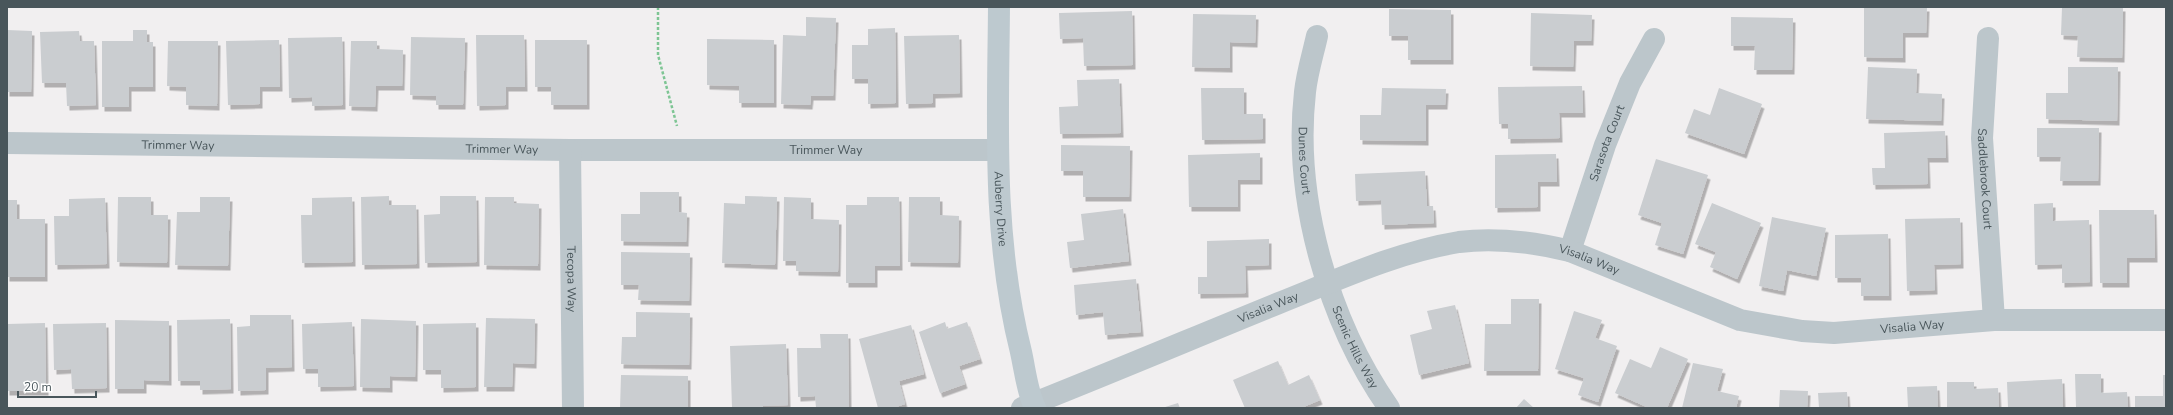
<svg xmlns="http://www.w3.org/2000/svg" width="2173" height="415" font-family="'Nunito Sans',sans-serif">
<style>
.building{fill:#cacdd0;filter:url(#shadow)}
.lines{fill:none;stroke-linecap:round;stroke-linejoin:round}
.path{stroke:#7ec594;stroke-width:2.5;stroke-dasharray:3 2;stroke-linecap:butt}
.street{stroke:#bcc6cb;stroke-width:22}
.secondary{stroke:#bdc9cf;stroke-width:22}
.labels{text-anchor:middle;stroke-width:3;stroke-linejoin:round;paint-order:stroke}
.street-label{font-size:12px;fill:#49565b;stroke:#fff}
</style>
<defs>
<filter id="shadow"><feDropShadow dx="2.5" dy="4.5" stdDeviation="0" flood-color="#0004"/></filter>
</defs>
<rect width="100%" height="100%" fill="#f1eff0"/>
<path class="building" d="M1864 7H1927L1926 33H1903V58L1864 57Z
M2062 7H2123L2122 58 2077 57 2078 36 2061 35Z
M1389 9 1451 10V60H1408V36H1389Z
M1132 11 1133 65 1084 66 1083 38 1060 39 1059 13Z
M1531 13 1592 15 1591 41H1574L1573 67 1530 66Z
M1193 14 1256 15 1255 43 1230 42V68L1192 67Z
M806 17 836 18 833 96H811L810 105 781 104 783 35 806 36Z
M1731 17 1793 18 1792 70H1754L1755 46H1731Z
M895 28 896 103 868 104V79H852V45H868V29Z
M7 30 32 31 31 92H7Z
M133 30H147V42H153V87H129V107H102V41H133Z
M79 31 80 41H94L96 105 67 106 66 83H42L40 32Z
M476 35H524L525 87H506V105L477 106Z
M959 35 960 93 933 94V103L906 104 904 36Z
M342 37 343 105 312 106V97L289 98 288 38Z
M411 37 465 38 463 105H436V96L410 95Z
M707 39 774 40V103H739V86L707 85Z
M279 40 280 87H260V104L228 105 226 41Z
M535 40H587V105H551V87H535Z
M168 41H218L217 106 186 105V87L167 86Z
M351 41H377V49L403 50 402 86H376L375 107 349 106Z
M1868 67 1917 69 1916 93 1942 94 1941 121 1866 119Z
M2068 67H2118L2117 121 2046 119V93H2068Z
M1119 79 1121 133 1060 134 1059 107 1078 106 1077 80Z
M1582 86 1583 113H1559L1560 138 1508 139V124H1499L1498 87Z
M1201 88H1244V114H1263V139L1202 140Z
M1382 88 1446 89 1445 105H1426V141L1360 140V115H1381Z
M1719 88 1762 104 1744 154 1685 133 1694 109 1710 115Z
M2037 128H2099L2098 181H2060L2061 157H2037Z
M1945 131 1946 158H1927L1928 184 1873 185 1872 168H1885L1884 133Z
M1061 145 1130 146 1129 197H1083V171H1061Z
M1260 153V180H1238V207H1189L1188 155Z
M1556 154 1557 182H1538V207L1495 208V155Z
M1656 159 1708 175 1683 254 1655 245 1662 223 1638 215Z
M1425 171 1427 206H1433L1434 223 1382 225 1381 200 1356 201 1355 174Z
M640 192H679V212L687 213 686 242 621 241V214H640Z
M389 196V205H416L417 264 362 265 361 197Z
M440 196H476L477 262 425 263 424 215 440 214Z
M745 196 777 197 775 265 722 263 724 203 745 204Z
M118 197H151V215H168L167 263 117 262Z
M200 197H230L228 266 175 265 177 212H200Z
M352 197 353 262 302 263 301 215H312V198Z
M485 197H514V203L539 204 538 266 484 265Z
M784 197 811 198V219L839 220 838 272 796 271V261H783Z
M867 197H899L900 266H875V283H846V205H867Z
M909 197H940V215L959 216 958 263 908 262Z
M105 198 107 264 55 265 54 216H69V199Z
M7 200H17V219H45V277H7Z
M1712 203 1761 223 1737 279 1710 267 1716 252 1695 244Z
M2053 203V221L2089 220 2090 282 2062 283V264L2035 265 2034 204Z
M1123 209 1129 261 1070 268 1067 242 1084 240 1081 214Z
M2099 210H2154L2155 258H2127V283H2100Z
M1772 217 1826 228 1816 276 1787 270 1783 291 1759 286Z
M1960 218 1961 264 1934 265 1935 290 1907 291 1905 219Z
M1888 234 1889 296H1861V278H1835V235Z
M1269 239V265L1245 266 1246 293 1198 294V277H1207V241Z
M621 252 690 253 689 301 638 300 639 285H621Z
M1136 279 1141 332 1105 335 1103 312 1076 315 1074 285Z
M1511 299H1539L1538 371H1484L1485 324H1511Z
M1455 305 1469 363 1419 375 1410 335 1432 329 1427 311Z
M1574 311 1602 320 1595 338 1617 346 1598 402 1578 395 1584 378 1555 369Z
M636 312 690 313 689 365 621 364 622 337H636Z
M250 315H291L292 367 266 368V390L238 391 237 327 250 326Z
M486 318 535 319 534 364 513 363 512 387H484Z
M230 319 231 389 200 390V381H178L177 320Z
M361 319 416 321 415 377 390 376V388L360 387Z
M115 320 169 321V381L144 380V389H115Z
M352 322 354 386 318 387V369H303L302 324Z
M945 322 947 329 967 322 980 359 959 366 965 384 940 393 919 332Z
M45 323 46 391H7V324Z
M106 323 107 388 72 389 71 369 54 370 53 324Z
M476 323V387L441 388V370H423V324Z
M911 325 924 374 899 381 905 404 893 408H878L859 339Z
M820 334H848L849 408H816L815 396 798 397 797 348H821Z
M786 344 788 405 763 406V408H732L730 346Z
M1660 347 1688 359 1667 408H1649L1615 393 1630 359 1651 368Z
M1278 361 1288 385 1309 375 1320 400 1301 408H1245L1233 380Z
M1693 363 1723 369 1717 391 1739 396 1736 408H1682Z
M2075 374H2101V393L2127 392 2128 408H2076Z
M621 375 688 376V408H620Z
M2163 375H2166V408H2135V396H2163Z
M2062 379 2063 408H2008L2007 382Z
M1947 382H1974V389L1998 388 1999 408H1947Z
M1937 386 1938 408H1908L1907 387Z
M1780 390 1808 391 1807 408H1779Z
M1847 392 1848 408H1819L1818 393Z
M1524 399 1534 408H1516Z
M1178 403 1180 408H1162Z"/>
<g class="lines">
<path class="path" d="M658 7V55L677 126"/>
<g class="street">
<path id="s1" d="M1317 36C1313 54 1307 73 1305 92 1293 198 1328 321 1389 408"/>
<path id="s2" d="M1988 38 1982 138 1994 320"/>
<path id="s3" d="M7 143 570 150H997"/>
<path id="s4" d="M570 150 573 408"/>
<path id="s5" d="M1570 251 1605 145 1630 83 1654 39"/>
<path id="s6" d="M1022 408C1108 374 1193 338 1279 303 1337 280 1397 252 1459 242 1497 237 1533 242 1570 251L1740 320 1802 331 1834 333 1994 320H2166"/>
</g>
<path class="secondary" id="s7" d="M999 7C998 124 992 237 1021 352 1025 370 1027 391 1035 408"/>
</g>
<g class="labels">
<g class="street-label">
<text dy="4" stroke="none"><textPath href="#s5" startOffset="114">Sarasota Court</textPath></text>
<text dy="4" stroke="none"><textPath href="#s3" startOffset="171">Trimmer Way</textPath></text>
<text dy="4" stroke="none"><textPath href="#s3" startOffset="495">Trimmer Way</textPath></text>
<text dy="4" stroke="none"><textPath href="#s3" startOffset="819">Trimmer Way</textPath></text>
<text dy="4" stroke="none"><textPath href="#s1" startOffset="126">Dunes Court</textPath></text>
<text dy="4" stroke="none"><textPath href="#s2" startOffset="141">Saddlebrook Court</textPath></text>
<text dy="4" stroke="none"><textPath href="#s7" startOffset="202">Auberry Drive</textPath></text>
<text dy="4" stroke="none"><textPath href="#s6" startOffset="601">Visalia Way</textPath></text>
<text dy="4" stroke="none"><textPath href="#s4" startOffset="129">Tecopa Way</textPath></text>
<text dy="4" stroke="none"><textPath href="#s6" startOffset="266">Visalia Way</textPath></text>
<text dy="4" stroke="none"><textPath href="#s6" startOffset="937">Visalia Way</textPath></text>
<text dy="4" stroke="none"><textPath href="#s1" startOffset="321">Scenic Hills Way</textPath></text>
</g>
</g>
<rect width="2173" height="415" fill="none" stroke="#49565b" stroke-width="16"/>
<path d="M18 391v6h78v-6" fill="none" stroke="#49565b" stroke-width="2"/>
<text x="24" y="391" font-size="12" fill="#49565b" stroke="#ffffff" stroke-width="3" paint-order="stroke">20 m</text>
</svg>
